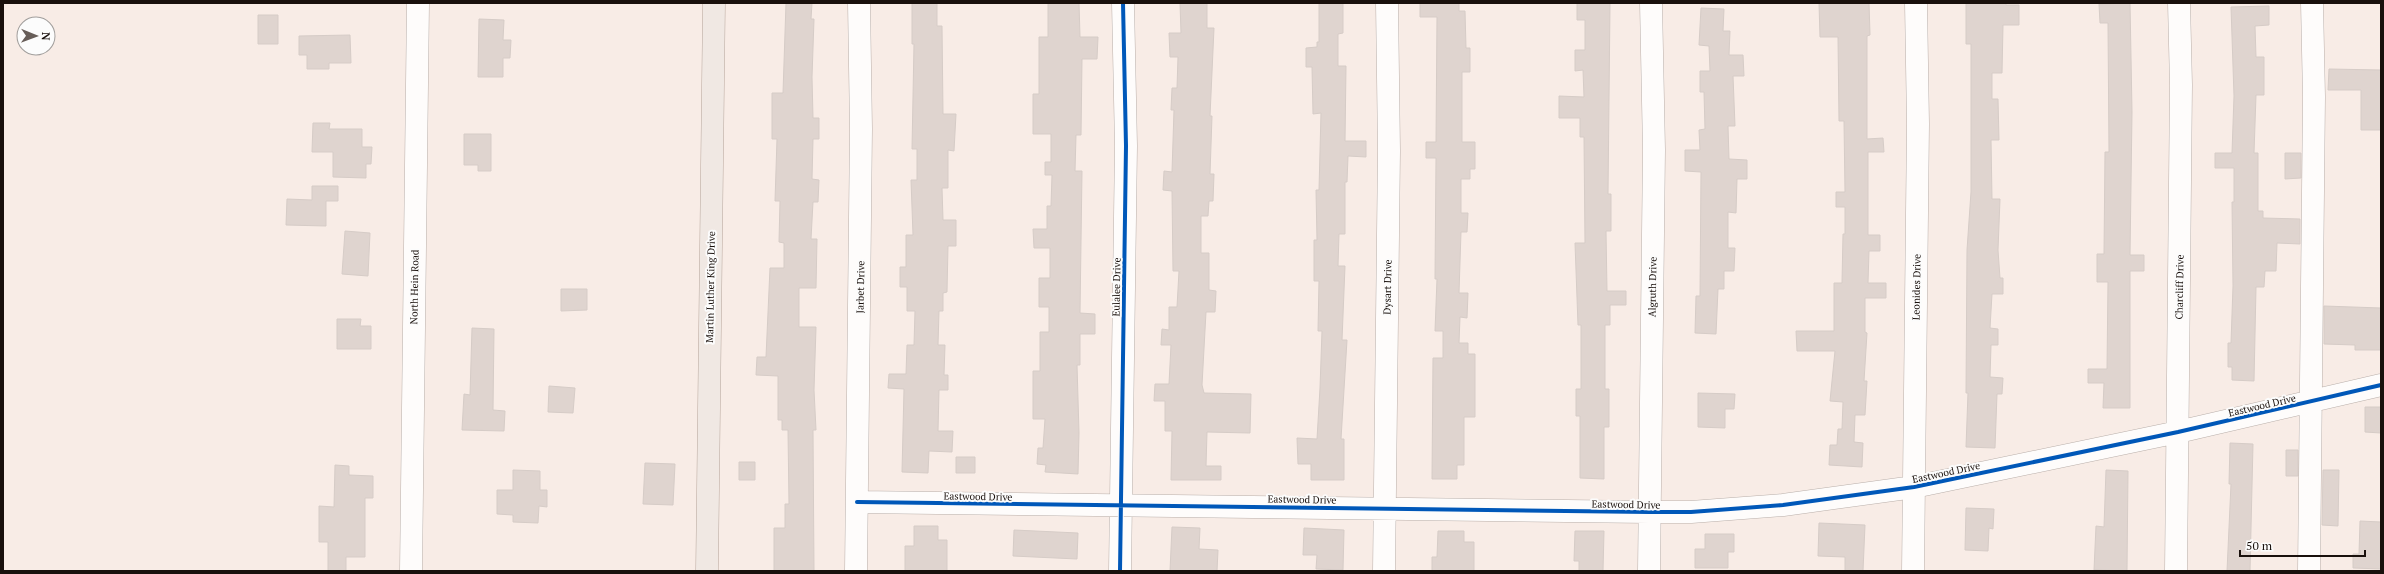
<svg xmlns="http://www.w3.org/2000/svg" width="2384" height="574" font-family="'PT Serif',serif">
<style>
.building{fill:#dfd4cf;stroke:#d6ccc7}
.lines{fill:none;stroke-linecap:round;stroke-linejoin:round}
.minor-casing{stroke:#b9afaa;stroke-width:23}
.major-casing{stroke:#b7a69c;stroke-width:23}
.minor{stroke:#fefcfb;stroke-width:22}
.major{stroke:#f0e8e3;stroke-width:22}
.cycleway-casing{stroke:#fcfcfc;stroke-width:6}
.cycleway{stroke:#0057b8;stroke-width:4}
.labels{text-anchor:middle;stroke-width:4;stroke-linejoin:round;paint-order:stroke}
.street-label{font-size:10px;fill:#19100c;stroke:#fcfcfc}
</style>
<rect width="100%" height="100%" fill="#f8ece6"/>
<path class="building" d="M786 3H812L811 19H814L812 77 813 118H819V139H813L812 179 819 180 818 202H813L811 239H817L816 288H799V327H816L814 390 816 430H813L814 571H774V528H785V504H789L788 430H782V420H778V376L756 375 757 357H766L770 268H784V243L779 242 780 201H775L777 139H772V93H783Z
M912 3H937V26H942L943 114H956L954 151 948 150V188H942L943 220H956V246H948L947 292 943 293V311H939L938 345H945L944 375H948V390H939L938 431H953L952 452 929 451 928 473 902 472 904 389 888 388 889 374H906L907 345H914L915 311H907V287H900V267H906V235H913L911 180H917V149H912L914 44H912Z
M1048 3H1079L1080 37H1098L1097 59H1082L1081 135H1076L1075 171H1082L1080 313 1095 314V334H1080V365H1077L1079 433 1078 474 1045 472 1046 465 1037 464 1038 448H1043L1045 419H1033V371H1040V332H1049V307H1039V278H1050V248H1034L1033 229H1047V206H1051L1052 175H1045V162H1051V134H1033V94H1039V37H1048Z
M1180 3H1207V28H1214L1210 116H1212L1210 174H1214L1213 201H1209L1208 216H1201V253H1209V290L1216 291 1215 312H1206L1202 385 1204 393 1251 394 1250 433 1207 432 1206 466H1221V480H1171L1172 431H1165V401H1154L1155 384H1169L1171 345H1161L1162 329 1169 330V307H1177L1179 271H1173L1172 191 1163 190 1164 171 1172 172 1174 110H1171L1172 88H1177L1178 57H1170L1169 33H1181Z
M1319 3H1343V33L1338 34V66H1346L1345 141H1366V157L1348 156 1347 182H1345V234H1339L1338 266H1345L1342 340H1347L1341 439H1344V480H1311V464H1298L1297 438 1317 439 1320 388 1322 331H1318L1319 281H1314V240H1317L1316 190H1319L1321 113 1313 114 1312 67H1306V48L1317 47V42H1319Z
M1420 3H1459V11H1465L1466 48H1470V72H1462V142H1475V169H1470V179H1461V213H1468L1467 232H1461L1459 293H1468L1467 318 1460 317 1459 343H1468V354H1475V417H1464V465H1457V479H1432L1433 358H1443V331H1435L1437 279H1435L1436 158H1426V142H1436L1437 17H1420Z
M1577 3H1610L1608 194H1611V231H1606L1607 291H1626V305H1610V325H1605V389H1609V427H1604V479L1580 478V416H1576V389H1581V325H1578L1575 243H1585L1584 137H1580V118H1559V96L1584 97 1583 70 1575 71V50H1585V20H1577Z
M1819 3H1869L1870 35 1867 36V139L1883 138 1884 152H1868V235H1880V251H1869L1868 283H1886V298H1865V332L1867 333 1864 381H1867L1865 415H1855L1854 442 1863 443 1862 467 1829 465 1830 445H1837L1838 429H1842L1843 402 1830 401 1835 351H1797L1796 331H1834V283H1842L1843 234H1845V207H1836V192H1845L1844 121H1839L1838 37H1820Z
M1966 3H2006V5H2019V25H2003L2002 73H1992V99H1998L1999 140H1991L1992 199H2000L1998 250 2000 278H2003V294H1992L1990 328 1998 329V345H1991L1990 377 2003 378 2002 394H1997L1995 448 1966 447 1968 393H1966L1967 250 1971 192V44H1966Z
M2130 3 2132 112 2130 255H2144V271H2130V408H2103L2104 383H2088V369H2107L2108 282H2097V254H2104L2105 152H2109L2108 23H2100L2099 4Z
M2269 6V25L2255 26 2256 57H2264V95H2256L2254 153H2258V211H2263V218L2300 219V244L2277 243 2276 271H2265L2264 287H2256L2254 381 2232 380V367H2228V343H2231L2233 286 2232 202H2234V168H2215V153H2232L2234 96 2231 7Z
M1701 8 1724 9 1723 31H1730L1729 55H1743L1744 76H1733L1735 126H1728L1729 159 1747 160V179H1737L1736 213 1728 212V248H1735L1734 271H1724V289H1718L1716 334 1695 333 1696 296H1700L1701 172 1685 171V150H1700L1699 130 1705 129 1704 92H1700V71H1710L1709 46 1699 45Z
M258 15H278V44H258Z
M479 19 504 20 503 40H511L510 58H503V77H478Z
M350 35 351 63H329V69H307V55H299V36Z
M2329 69 2381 70V130H2361V90H2328Z
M313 123H330L329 129H362V147H372L371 164H366V178L333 177V152H312Z
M464 134H491V171H478V165H464Z
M2285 153H2301V178L2285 179Z
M312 186H338V201H326V226L286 225 287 199 312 200Z
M345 231 370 233 368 276 342 274Z
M561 289H587V310L561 311Z
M2324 306 2381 308V350H2355V345L2324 344Z
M337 319H361L360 326H371V349H337Z
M472 328 494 329 493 410 505 411 504 431 462 430 464 394 470 395Z
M549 386 575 388 573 413 548 412Z
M1698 393 1735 394 1734 409H1725V428L1698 427Z
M2365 407H2381V433L2365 432Z
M2230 443 2253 444 2250 571H2227L2231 484H2229Z
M2286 450H2298V476H2286Z
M956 457H975V473H956Z
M739 462H755V480H739Z
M645 463 675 464 673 505 643 504Z
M335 465 349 466V475L373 476V498H365V557H346V571H328V542H319V506L334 507Z
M513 470 540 471V490H547V507L539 506 538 523 513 522V515L497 514V490H513Z
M2106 470 2128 471 2127 571 2094 570 2096 526 2104 527Z
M2323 470H2339L2338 526 2322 525Z
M1966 508 1994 509 1993 529 1989 528 1988 551 1965 550Z
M2360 521 2381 522V569L2353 568V554H2359Z
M1819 523 1865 525 1863 571H1845V557L1818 556Z
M914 526H938V540H947V571H905V546H914Z
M1172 527 1200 528 1199 549 1218 550 1217 571H1170Z
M1304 528 1344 530 1343 570 1316 569 1317 555H1303Z
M1014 530 1078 533 1077 559 1013 556Z
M1438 531H1464V542H1474V571H1432V557H1437Z
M1575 531H1604L1603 571H1579V561H1574Z
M1705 534H1734V552H1728V568H1695V549H1705Z"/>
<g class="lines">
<g class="minor-casing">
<path id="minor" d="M857 502 1649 512H1691L1783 505 1914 487 2178 432 2381 385
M411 571 418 3
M856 571 861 129 859 3
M1120 571 1126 146 1123 3
M1384 571 1389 151 1387 3
M1649 571 1654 150 1651 3
M1913 571 1918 124 1916 3
M2176 571 2181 85 2179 3
M2309 571 2314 97 2312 3"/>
</g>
<g class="major-casing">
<path id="major" d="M707 571 714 3"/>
</g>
<use href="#minor" class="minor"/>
<use href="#major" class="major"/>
<g class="cycleway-casing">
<path id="cycleway" d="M857 502 1649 512H1691L1783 505 1914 487 2178 432 2381 385
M1120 571 1126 146 1123 3"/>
</g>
<use href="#cycleway" class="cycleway"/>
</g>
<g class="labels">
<g class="street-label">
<text transform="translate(414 287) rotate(-89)" y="4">North Hein Road</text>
<text transform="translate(710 287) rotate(-89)" y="4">Martin Luther King Drive</text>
<text transform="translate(860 287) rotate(-89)" y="4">Jarbet Drive</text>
<text transform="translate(1116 287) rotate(-89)" y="4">Eulalee Drive</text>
<text transform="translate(1387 287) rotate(-89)" y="4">Dysart Drive</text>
<text transform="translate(1652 287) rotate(-89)" y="4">Algruth Drive</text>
<text transform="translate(1916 287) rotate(-89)" y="4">Leonides Drive</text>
<text transform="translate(2179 287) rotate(-89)" y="4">Charcliff Drive</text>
<text transform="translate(2262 405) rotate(-13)" y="4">Eastwood Drive</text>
<text transform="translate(1946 472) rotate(-12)" y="4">Eastwood Drive</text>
<text transform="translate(978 496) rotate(1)" y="4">Eastwood Drive</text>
<text transform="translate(1302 499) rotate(1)" y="4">Eastwood Drive</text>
<text transform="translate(1626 504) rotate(1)" y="4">Eastwood Drive</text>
</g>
</g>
<rect width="2384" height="574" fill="none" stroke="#19100c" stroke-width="8"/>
<g transform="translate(36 36) rotate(91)"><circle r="19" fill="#fcfcfc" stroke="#a19e9c"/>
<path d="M0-3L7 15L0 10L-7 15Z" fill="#675d58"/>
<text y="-6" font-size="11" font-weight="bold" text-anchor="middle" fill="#19100c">N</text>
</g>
<path d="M2240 550v6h125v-6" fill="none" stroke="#19100c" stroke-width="2"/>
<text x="2246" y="550" font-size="12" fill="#19100c" stroke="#fcfcfc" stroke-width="3" paint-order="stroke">50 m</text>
</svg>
